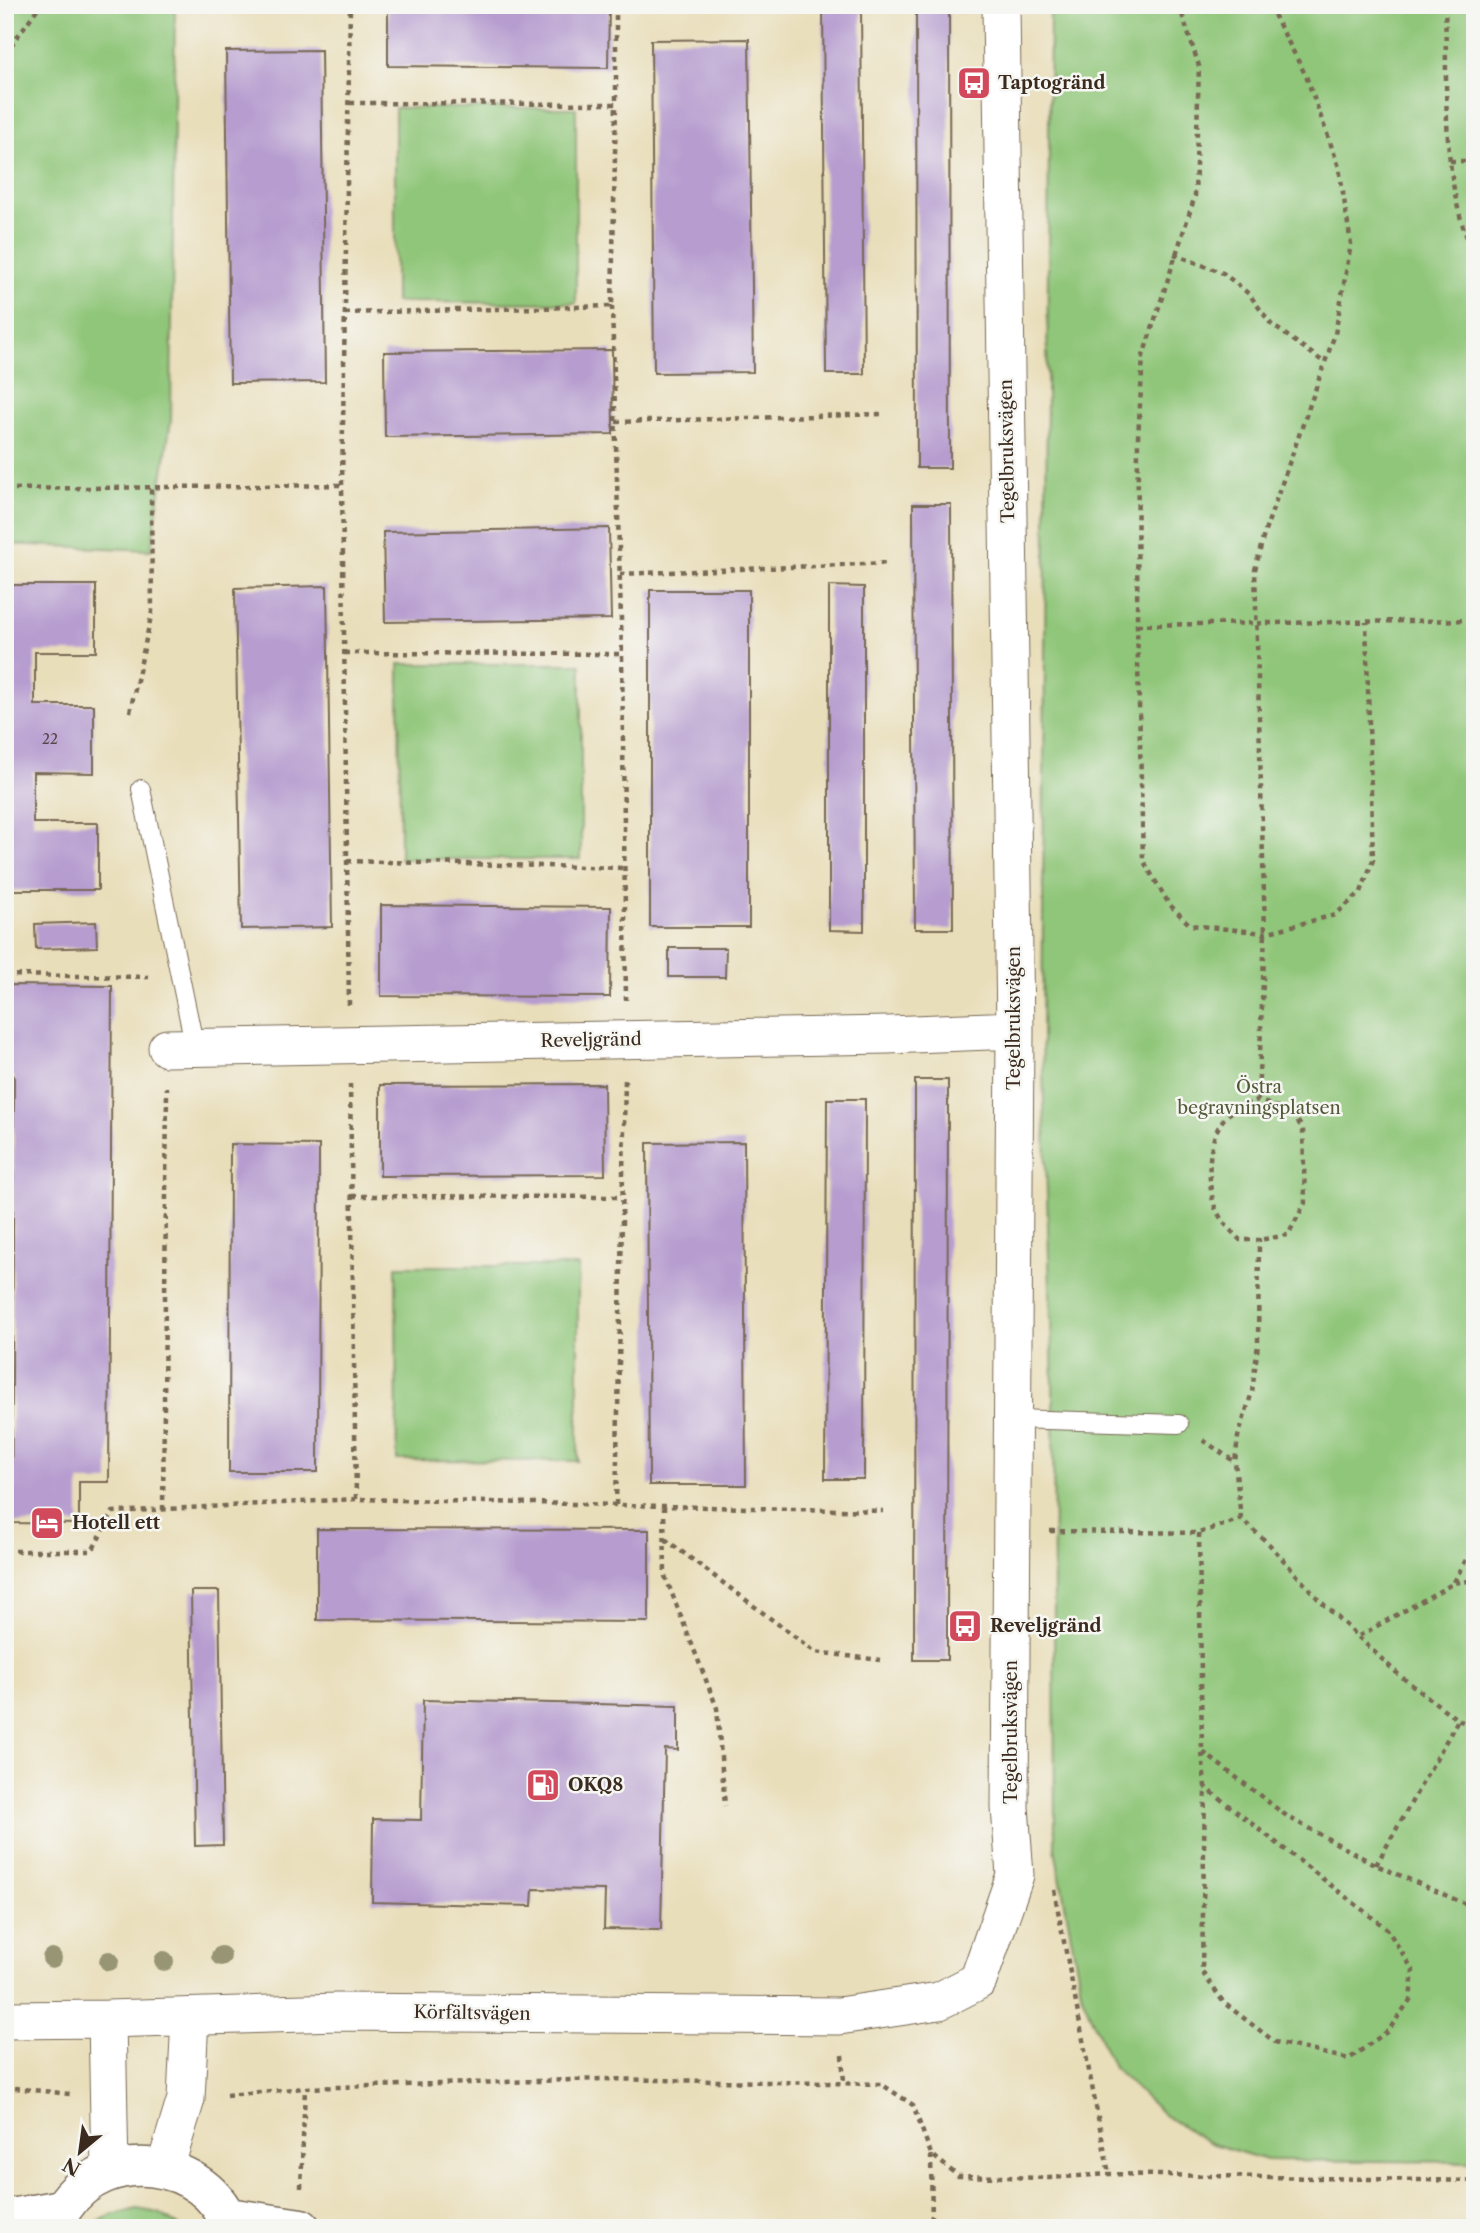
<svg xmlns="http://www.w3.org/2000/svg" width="1480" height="2233" font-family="'Libre Caslon Text',serif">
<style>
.green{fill:#90c679;stroke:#66784c;stroke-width:2}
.building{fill:#b69ccf}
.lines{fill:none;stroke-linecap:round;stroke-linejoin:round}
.lane-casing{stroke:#786955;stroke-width:20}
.street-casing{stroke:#786955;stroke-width:39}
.secondary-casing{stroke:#786955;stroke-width:41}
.path{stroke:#786955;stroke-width:4.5;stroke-dasharray:5 5;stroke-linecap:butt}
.lane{stroke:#fff;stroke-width:18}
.street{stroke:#fff;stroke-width:37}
.secondary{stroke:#fff;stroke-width:38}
.tree{fill:#979573}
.labels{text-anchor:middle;stroke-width:5;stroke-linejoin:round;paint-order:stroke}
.number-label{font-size:14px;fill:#5a464a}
.poi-label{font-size:18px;font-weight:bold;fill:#3b2a1e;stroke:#f6f6f2;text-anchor:start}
.street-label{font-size:18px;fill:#3b2a1e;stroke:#f6f6f2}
.park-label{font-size:18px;fill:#545939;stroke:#f6f6f2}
</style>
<rect width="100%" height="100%" fill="#f6f6f2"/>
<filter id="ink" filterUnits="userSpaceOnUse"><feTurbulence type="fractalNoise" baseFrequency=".0143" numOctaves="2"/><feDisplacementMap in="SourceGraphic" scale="14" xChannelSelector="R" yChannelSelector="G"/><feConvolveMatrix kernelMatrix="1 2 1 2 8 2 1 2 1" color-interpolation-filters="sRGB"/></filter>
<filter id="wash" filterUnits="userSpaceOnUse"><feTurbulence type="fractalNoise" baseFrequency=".00686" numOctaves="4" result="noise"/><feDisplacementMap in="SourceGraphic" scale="28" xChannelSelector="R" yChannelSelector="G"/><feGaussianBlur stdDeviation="1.57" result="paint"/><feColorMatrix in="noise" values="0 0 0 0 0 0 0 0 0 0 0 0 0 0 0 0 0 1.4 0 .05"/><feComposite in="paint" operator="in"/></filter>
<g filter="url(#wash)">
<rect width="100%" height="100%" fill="#e9deba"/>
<path class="green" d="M5 5H175L171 420 151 550 5 544Z
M1050 5H1475V2162L1266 2160 1210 2143 1164 2115 1113 2067 1082 1996 1055 1849 1053 1384 1042 1038Z
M395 108H576V303L395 302Z
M399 664H581V859H400Z
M396 1266H578V1461L397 1460Z
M137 2209 159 2213 182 2228H92C104 2215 121 2212 137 2209Z"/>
<g id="blocks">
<path class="building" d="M388 5H609L608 68 388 66Z
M823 5H861L864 374H826Z
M916 5H949L950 468H917Z
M749 39 753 372 654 373 651 40Z
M321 50 325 382 230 383 226 51Z
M612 350 613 434 385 437 384 352Z
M913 504H951L953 929H915Z
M609 528 611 619 385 622 383 532Z
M5 585H96V652H35V705H94V773L33 772V823H98V890H5Z
M327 586 332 927 241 929 235 588Z
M829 586 864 587V931L829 930Z
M650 590H749V927H650Z
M381 905 611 907 610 997 381 996Z
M96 922 97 947 36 949 35 924Z
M669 948H726L725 977H669Z
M5 985 112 986 109 1482H79V1524L11 1523 14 1076H5Z
M915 1080H948L947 1660H914Z
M604 1084 605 1175 380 1176V1085Z
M827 1099H865L864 1479H825Z
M744 1142 746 1485H649L647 1143Z
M230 1144 319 1145 318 1472H229Z
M317 1529 649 1530V1622L317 1620Z
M191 1591H219L223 1845 195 1846Z
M423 1700 678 1706V1750L665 1749 661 1930 604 1929 605 1890 533 1889 532 1906 372 1902 373 1819 421 1820Z"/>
</g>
</g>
<g filter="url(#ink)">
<use href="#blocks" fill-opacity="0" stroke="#786955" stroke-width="2"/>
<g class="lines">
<g class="lane-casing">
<path id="lane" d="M141 789 195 1048
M1013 1419 1179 1424"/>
</g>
<g class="street-casing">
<path id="street" d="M167 1048 888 1035 1015 1030
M107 2019 110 2172
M5 2020 107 2019 338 2012 839 2016 939 2001 978 1981 1015 1875 1010 1807 1015 1030 1001 5
M165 2168 186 2099 190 2017"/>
</g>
<g class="secondary-casing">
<path id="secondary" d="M228 2217 301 2228
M5 2219 62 2209
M56 2228C58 2221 60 2213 64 2207 104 2145 207 2157 231 2228"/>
</g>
<path class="path" d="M616 5V104
M1179 5 1199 66 1195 196 1143 356 1138 437 1137 625 1143 860 1169 904 1190 925 1265 933 1335 915 1361 892 1373 860 1366 622
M1445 5C1448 85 1439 183 1475 256
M5 54 40 5
M1450 161H1475
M1174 254 1223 273 1249 294 1271 324 1325 363
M612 306 622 654
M345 313 612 306 616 104 348 103
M616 422 883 414
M5 489 342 485
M620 574 888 563
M1137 625 1475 620
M344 653 622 654 626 1000
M130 712 152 612 151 489
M347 861 624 868
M5 975 149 977
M349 1005 342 485 350 5
M350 1084 356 1499 883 1511
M1258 1100 1265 933 1255 570 1264 534 1335 334 1351 244 1339 167 1306 76 1269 5
M352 1196 622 1197
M1203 1440 1235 1462
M616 1505 625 1079
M664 1506 665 1576 717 1708 725 1806
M163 1510 167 1087
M1241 1519 1235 1462 1238 1437 1252 1392 1258 1344 1259 1240H1240C1229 1229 1217 1217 1213 1201 1207 1175 1207 1132 1229 1114 1236 1108 1249 1104 1258 1100L1292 1113 1303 1129 1305 1203 1288 1235 1259 1240
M1050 1531 1199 1533 1241 1519 1269 1544 1319 1600 1399 1675 1458 1720 1475 1727
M1199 1533 1202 1751 1205 1787 1202 1972 1224 2003 1275 2042 1349 2059 1388 2031 1410 2000 1413 1970 1387 1929 1205 1787
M665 1539 815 1652 880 1660
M5 1551H92L113 1512 356 1499
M1454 1582 1475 1543
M1359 1636 1454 1583 1475 1580
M1203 1752 1288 1817 1376 1865 1475 1908
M1376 1865 1458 1720
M1054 1890 1109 2174
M842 2055 844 2082
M5 2087 70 2094
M226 2095 305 2088 603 2079 881 2084 913 2105 931 2154 958 2176 1049 2178 1109 2174 1475 2181
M931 2155 932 2228
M301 2188 305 2088"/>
<use href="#lane" class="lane"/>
<use href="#street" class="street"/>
<use href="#secondary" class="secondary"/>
</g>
<g class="tree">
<circle cx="221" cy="1956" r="10"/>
<circle cx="52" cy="1958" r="10"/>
<circle cx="109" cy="1961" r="10"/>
<circle cx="164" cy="1961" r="10"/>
</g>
</g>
<defs>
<g id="bus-square" transform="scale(1.75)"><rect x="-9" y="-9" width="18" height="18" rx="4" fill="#d1495b" stroke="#f6f6f2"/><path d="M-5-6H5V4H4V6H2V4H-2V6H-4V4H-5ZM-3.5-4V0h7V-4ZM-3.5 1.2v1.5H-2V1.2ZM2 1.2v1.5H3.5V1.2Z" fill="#fff"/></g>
<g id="hotel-square" transform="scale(1.75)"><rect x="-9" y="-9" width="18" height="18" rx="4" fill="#d1495b" stroke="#f6f6f2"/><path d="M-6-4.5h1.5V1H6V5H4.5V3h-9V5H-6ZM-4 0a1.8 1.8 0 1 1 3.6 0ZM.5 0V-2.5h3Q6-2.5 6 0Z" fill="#fff"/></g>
<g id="fuel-square" transform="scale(1.75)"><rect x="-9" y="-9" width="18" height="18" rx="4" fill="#d1495b" stroke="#f6f6f2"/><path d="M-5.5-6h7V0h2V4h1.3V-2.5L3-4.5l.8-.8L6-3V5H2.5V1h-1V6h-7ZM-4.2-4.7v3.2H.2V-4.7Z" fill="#fff"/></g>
</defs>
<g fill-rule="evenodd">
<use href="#bus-square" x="974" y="83"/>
<use href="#hotel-square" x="47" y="1523"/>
<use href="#bus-square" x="965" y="1626"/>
<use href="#fuel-square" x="543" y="1785"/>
</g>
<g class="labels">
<g class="number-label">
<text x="50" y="744">22</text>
</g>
<g class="poi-label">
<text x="998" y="89">Taptogränd</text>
<text x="72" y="1529">Hotell ett</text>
<text x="990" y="1632">Reveljgränd</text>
<text x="568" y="1791">OKQ8</text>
</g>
<g class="street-label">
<text transform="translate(1007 451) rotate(-91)" y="6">Tegelbruksvägen</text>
<text transform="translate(1014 1018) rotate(-90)" y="6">Tegelbruksvägen</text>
<text transform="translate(591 1040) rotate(-1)" y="6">Reveljgränd</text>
<text transform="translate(1011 1732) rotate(-90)" y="6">Tegelbruksvägen</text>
<text transform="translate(472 2013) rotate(1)" y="6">Körfältsvägen</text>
</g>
<g class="park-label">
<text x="1259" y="1093">Östra<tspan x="1259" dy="21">begravningsplatsen</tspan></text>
</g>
</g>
<rect width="1480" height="2233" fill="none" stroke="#f6f6f2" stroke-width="28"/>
<g transform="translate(80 2152) rotate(209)" stroke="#f6f6f2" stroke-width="5" paint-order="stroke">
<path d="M0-5L12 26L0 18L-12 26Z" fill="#3b2a1e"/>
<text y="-10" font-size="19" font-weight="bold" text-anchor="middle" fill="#3b2a1e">N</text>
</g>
</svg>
